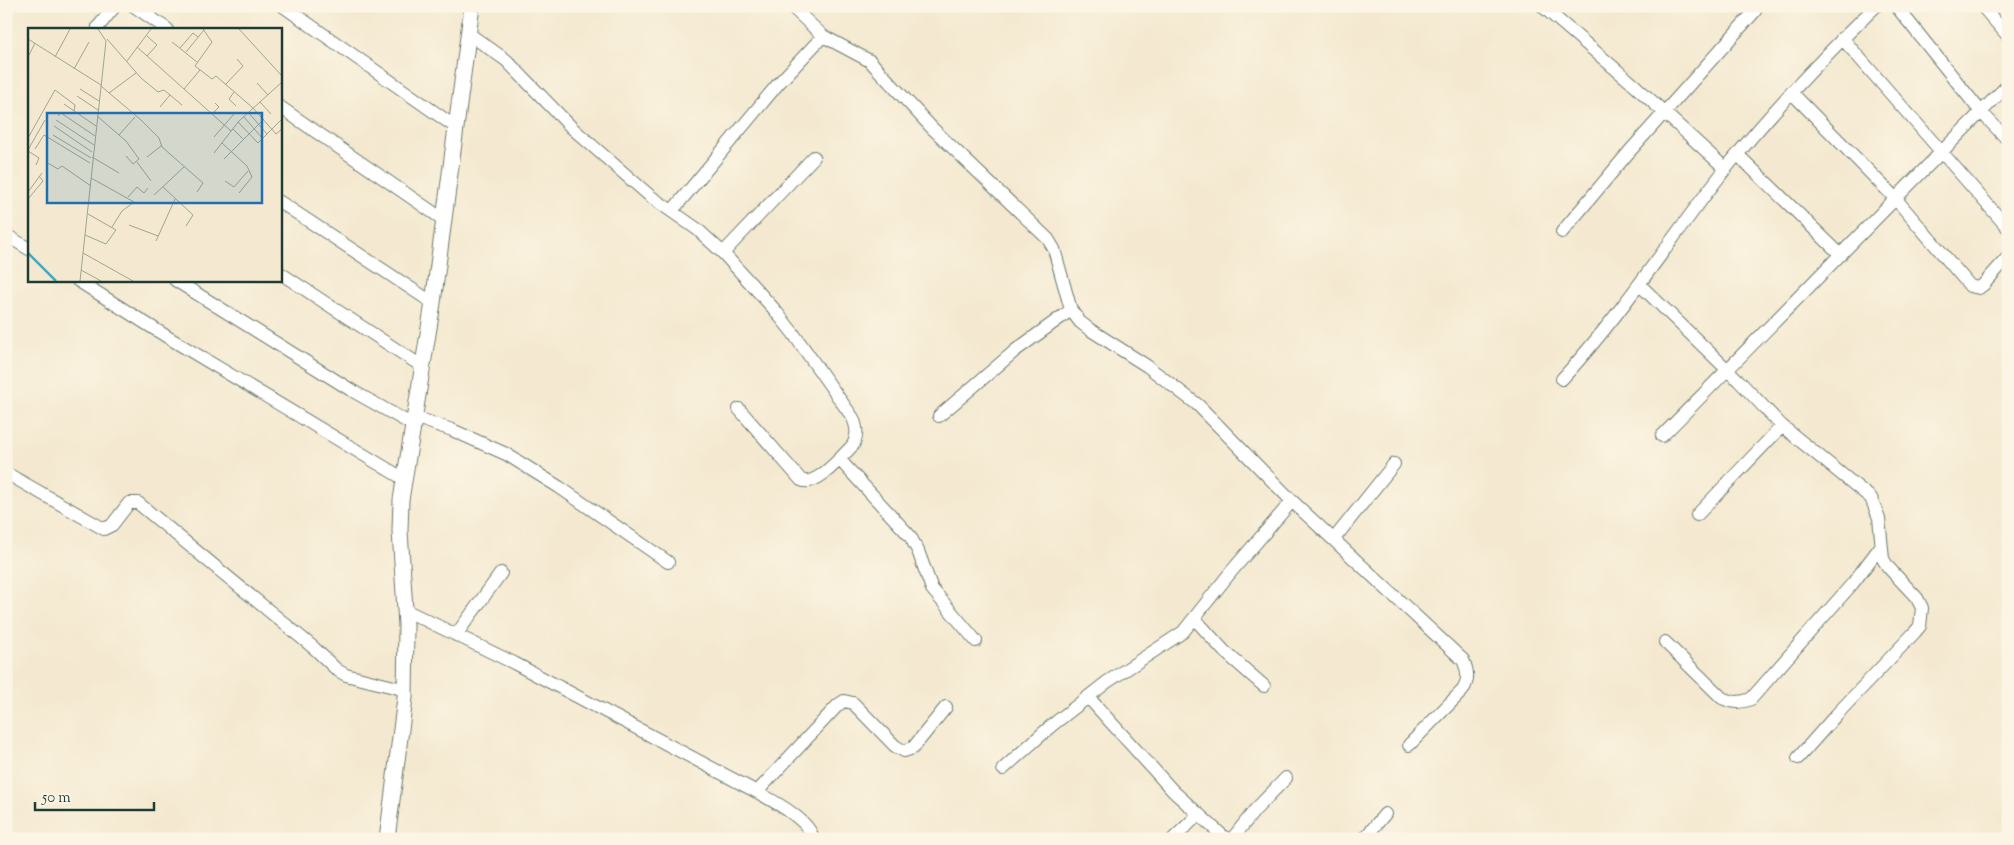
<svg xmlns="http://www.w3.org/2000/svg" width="2014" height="845" font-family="'Sorts Mill Goudy',serif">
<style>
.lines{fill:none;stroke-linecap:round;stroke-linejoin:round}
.minor-casing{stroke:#6a796b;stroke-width:14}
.tertiary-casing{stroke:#6a796b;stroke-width:17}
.minor{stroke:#fff;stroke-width:12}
.tertiary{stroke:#fff;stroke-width:15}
.inset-river{fill:none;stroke:#42aac2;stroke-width:2.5}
.inset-road{fill:none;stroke:#9fa492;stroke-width:1}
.view{fill:#1f6fb2;fill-opacity:0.15;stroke:#1f6fb2;stroke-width:2.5}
.inset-edge{fill:none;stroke:#1f3d34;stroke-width:2.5}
</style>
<rect width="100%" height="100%" fill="#fcf5e5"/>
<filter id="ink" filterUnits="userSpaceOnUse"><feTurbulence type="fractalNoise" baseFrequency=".02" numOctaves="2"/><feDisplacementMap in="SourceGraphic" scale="10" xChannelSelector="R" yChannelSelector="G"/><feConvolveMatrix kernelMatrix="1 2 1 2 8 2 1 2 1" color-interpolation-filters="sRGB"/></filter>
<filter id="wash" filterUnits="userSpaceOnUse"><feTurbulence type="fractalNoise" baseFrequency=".0096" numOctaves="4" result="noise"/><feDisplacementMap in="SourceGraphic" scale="20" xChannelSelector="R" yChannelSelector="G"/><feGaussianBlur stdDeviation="1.12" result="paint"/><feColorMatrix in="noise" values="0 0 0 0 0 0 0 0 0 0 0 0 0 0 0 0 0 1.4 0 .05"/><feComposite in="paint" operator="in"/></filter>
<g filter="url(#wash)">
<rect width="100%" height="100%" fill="#f4e9d0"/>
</g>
<g filter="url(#ink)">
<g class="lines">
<g class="minor-casing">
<path id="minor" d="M134 6 167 29
M283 6 457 128
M791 6 823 36 870 61 932 128 1048 239 1054 249 1071 310 1080 322 1089 329 1147 366 1198 405 1292 501 1463 660C1468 671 1469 679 1463 690L1409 745
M1542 6 1633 84 1726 169
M1896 6 1981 112 2008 140
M1982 6 2008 36
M98 27 115 6
M469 34 506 60 572 128 650 196 697 229 723 253 774 309 793 333 853 418C857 428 858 435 853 445 842 456 816 488 801 480L739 409
M1842 38 2008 228
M1791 92 1895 198 1970 286 1979 288 1983 285 2008 257
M280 107 444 220
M1738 155 1841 255
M280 202 433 303
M672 211 778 84 823 36
M1562 232 1629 152 1755 11
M6 235 29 249
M723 253 814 157
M280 273 423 367
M77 280 169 338 404 479
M175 280 351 390 413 425
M1640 285 1739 381 1782 426 1871 498 1879 518 1883 559 1888 567 1917 598 1922 608 1920 626 1915 632 1837 714 1798 758
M1562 379C1623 313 1671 237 1727 167 1773 110 1823 57 1876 6
M939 416 1016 350 1071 310
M414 417 452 430 506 454 559 487 668 562
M1662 436C1778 319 1892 201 2008 85
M839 459 910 536 918 551 932 589 976 641
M6 473 104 529 112 525 129 503H138L314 648 337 670 346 675 406 690
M1697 515 1782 426
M1334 539 1394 464
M405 610 514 663 757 792C773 801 810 820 813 839
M1195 619 1224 651 1264 686
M456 635 501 573
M1665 642 1722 698C1733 703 1740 703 1751 699L1853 583 1881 546
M1088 697 1173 791 1226 839
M1003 769 1051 726 1107 682 1183 632 1230 573 1292 501
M757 792 838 705 844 701 853 703 895 746 904 751 913 748 946 707
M1173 839 1198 815
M1232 839 1255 810 1286 778
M1364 839 1385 814"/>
</g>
<g class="tertiary-casing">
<path id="tertiary" d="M387 839 405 698 406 625 400 531 401 500 433 303 472 6"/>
</g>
<use href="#minor" class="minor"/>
<use href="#tertiary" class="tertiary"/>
</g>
</g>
<g transform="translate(28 28)">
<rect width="254" height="254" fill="#f4e9d0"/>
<path class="inset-river" d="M0 225 28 253"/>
<path class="inset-road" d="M175 1 184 14 167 38 184 51 188 48 225 80 248 106 254 101M211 1 254 48M119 8 129 17 119 28M0 11 73 57M79 11 113 50 130 64 136 62 154 77M144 14 169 34M109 19 203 103M152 20 165 5 170 9M158 24 176 2M0 29 7 15M27 29 42 1M99 33 123 1M46 41 61 14M229 55 240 67M197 57 215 38 209 31M73 58 113 92 131 110 134 119 175 155 169 164M52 61 71 73M156 61 172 42M206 64 201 71 208 78M81 65 108 45M49 68 70 82M232 74 243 86M36 76 68 98M132 79 142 67M220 84 239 106M184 86 191 79 187 75M30 88 33 85 67 108M69 88 98 113 111 131 105 136 98 128M216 89 234 110M28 92 66 117M210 94 230 115 254 91M26 98 64 124M205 101 216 112M25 107 63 130M91 107 107 89M186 109 206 86M0 110 27 62 47 77 46 83M194 115 219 138 224 149 211 165M7 121 16 107 62 135M0 122 17 92M0 123 11 130 8 137M186 125 211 93 254 54M64 129 91 145M119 129 133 118M196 131 236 91M18 134 30 141 34 138 63 158M109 134 123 153M63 150 106 174 94 183 84 199M197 153 206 159 220 143M135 159 165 187 158 198M0 164 14 145M126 167 157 138M100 169 109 159 116 165 120 160M0 171 15 153 11 148M101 197 130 208M57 207 78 216 88 202 60 186M128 213 147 171M55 225 105 253M53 242 73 253M52 253 78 13 70 1"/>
<path class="view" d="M19 85H234V175H19Z"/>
<rect width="254" height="254" class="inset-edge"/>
</g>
<rect width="2014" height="845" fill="none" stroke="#fcf5e5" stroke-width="25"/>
<path d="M35 802v8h119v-8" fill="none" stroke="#1f3d34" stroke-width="2.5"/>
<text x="42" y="802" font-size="15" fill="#1f3d34" stroke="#fcf5e5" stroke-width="4" paint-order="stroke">50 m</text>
</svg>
